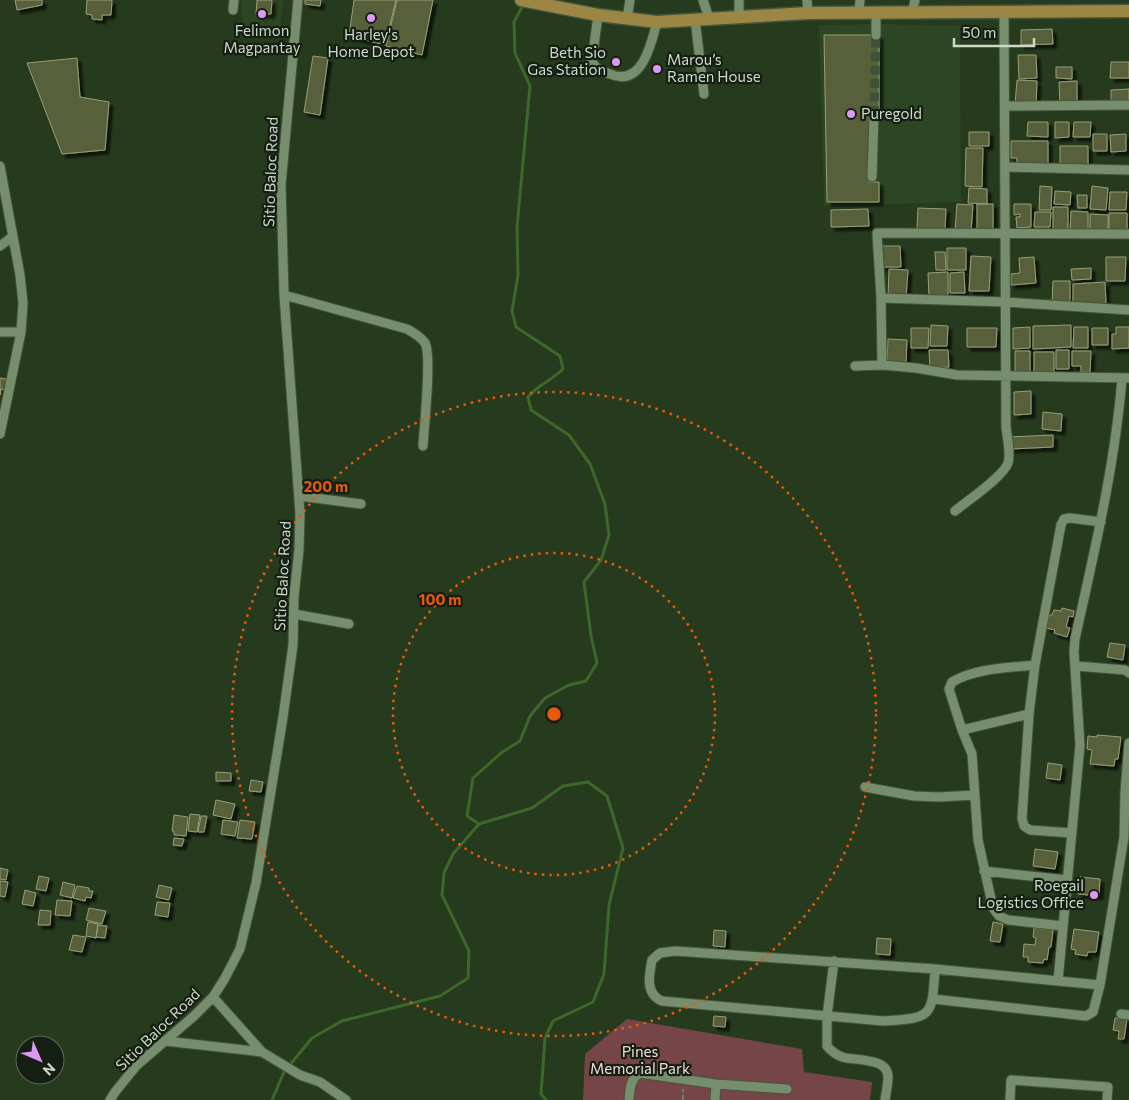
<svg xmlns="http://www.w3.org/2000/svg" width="1129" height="1100" font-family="Commissioner,sans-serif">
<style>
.built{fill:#2c4522}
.green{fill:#764547}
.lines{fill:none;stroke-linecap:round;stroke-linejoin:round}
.stream{stroke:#3d682a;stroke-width:3}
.building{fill:#585f3b;stroke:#979f78;filter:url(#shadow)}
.minor-tunnel{stroke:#3f5238;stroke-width:9;stroke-dasharray:9 4.5;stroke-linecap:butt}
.minor-casing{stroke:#43553c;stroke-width:11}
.major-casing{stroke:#43553c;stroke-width:15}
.path{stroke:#6e7f67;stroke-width:2;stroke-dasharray:5 2.5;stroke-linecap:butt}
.minor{stroke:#768e6d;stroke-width:9}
.major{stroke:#9b8643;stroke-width:12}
.ring{fill:none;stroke:#e8590c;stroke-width:2.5;stroke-dasharray:2.5 5}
.poi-dot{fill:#dc99f4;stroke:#151e12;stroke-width:2}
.labels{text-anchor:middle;stroke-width:4.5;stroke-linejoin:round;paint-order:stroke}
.poi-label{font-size:15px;fill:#ccd9c8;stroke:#151e12}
.street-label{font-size:15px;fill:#ccd9c8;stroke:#151e12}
.park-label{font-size:15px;fill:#f2dada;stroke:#151e12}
.centre{fill:#e8590c;stroke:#151e12;stroke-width:2.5}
.ring-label{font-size:15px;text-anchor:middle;font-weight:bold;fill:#e8590c;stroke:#151e12;stroke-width:4.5;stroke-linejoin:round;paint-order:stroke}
</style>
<defs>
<filter id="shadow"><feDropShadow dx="4" dy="4" stdDeviation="1" flood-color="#0009"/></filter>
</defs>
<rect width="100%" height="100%" fill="#263a1e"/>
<path class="built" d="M242 0H284L280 28H242Z
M881 24 960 26 961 202 824 206 819 25Z"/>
<path class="green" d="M627 1019 802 1049 804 1072 872 1082 870 1100H583L585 1054Z"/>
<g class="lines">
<path class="stream" d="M479 824 467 816 473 778 501 753 520 741 530 716 545 698 569 685 586 681 597 663 591 636 584 582 601 560 609 535 605 504 590 464 569 435 531 410 528 397C538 385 552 380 563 369L560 356 516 327 512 311 518 275 517 227 530 86 515 53 514 22 524 3
M272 1100 284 1072 312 1038 342 1021 440 996 468 978 469 951 442 895 444 873 453 854 479 824 532 808 563 786 588 782 607 796 623 848 609 905 604 974 593 1002 553 1021 545 1038 541 1094 546 1100"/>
</g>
<path class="building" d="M15 0H42V5L17 10Z
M87 0H112L111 15H102V20L92 19V15L86 14Z
M257 0H272L271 14H256Z
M305 0H321L320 6 305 4Z
M354 0H396L385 45 349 36Z
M397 0H433L422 55 386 46Z
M1052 29 1053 44 1021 45V30Z
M824 35H879V115H869V182H879V202H827Z
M1018 55H1036L1037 78 1019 79Z
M313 56 328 58 320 115 304 112Z
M77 58 80 97 109 102 105 150 62 154 27 63Z
M1111 62H1129V78H1110Z
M1056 67H1072V79L1056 78Z
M1017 80 1037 81 1036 105 1015 104Z
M1077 81V105H1060L1059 82Z
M1129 89V104H1111V90Z
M1028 122H1048V137L1027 136Z
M1055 122H1069V137L1055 138Z
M1074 122H1091L1090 137H1073Z
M969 132H989V146H969Z
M1093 134H1107V151H1093Z
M1126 134V151L1111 152 1110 135Z
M1011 141H1048V167L1017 163V158H1011Z
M1060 146H1088V167H1060Z
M966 148H983L982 187 965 186Z
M1040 186 1052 187 1051 210H1039Z
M1092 186 1108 188 1106 210 1090 209Z
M969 188 987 189V204L968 203Z
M1055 191 1071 192 1070 205 1054 204Z
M1110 192H1127L1126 210H1109Z
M1077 195H1087V208H1078Z
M957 204 973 205 971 232 955 231Z
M977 204H993V232L977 233Z
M1014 204H1031V227L1017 228 1016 217H1020V214L1014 215Z
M1053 207H1068V229H1053Z
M918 208 946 209 945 230 917 229Z
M868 209 869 226 831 227V210Z
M1071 211 1088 212V232H1070Z
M1035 212H1051L1050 227H1034Z
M1109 213H1127V231H1109Z
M1090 214 1108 215V231H1090Z
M882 246H900L901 267H882Z
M947 248H966V270H947Z
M935 252H945L946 270H936Z
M971 256 991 257 989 291H969Z
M1034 257 1036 283 1011 285V274L1020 273 1019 258Z
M1106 257H1126L1125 281H1106Z
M1091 268V279L1072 280 1071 269Z
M889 269 908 270 906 298 888 297Z
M948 272V297H929L928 273Z
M964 272 965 293H950V273Z
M1053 281H1070V304H1052Z
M1105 282 1106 304 1073 306V284Z
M931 325 948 326 947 346H930Z
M1071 325V347L1033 349V326Z
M1030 327V348L1013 349V328Z
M1074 327H1088V348H1073Z
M1116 327H1129V348L1112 349V334H1116Z
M911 328H929L928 348H911Z
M967 328H997L996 347H967Z
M1092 328H1108V345H1092Z
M888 339 907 340 906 363H887Z
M929 350H948L949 367 930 368Z
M1056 350H1069V369H1056Z
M1015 351H1030V374H1015Z
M1072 351H1091L1090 372H1081V366H1072Z
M1034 352H1054V375H1034Z
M0 378 6 379 5 390 1 389 0 395Z
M1031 391V414L1014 415V392Z
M1043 412 1062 414 1061 431 1042 429Z
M1053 435V447L1010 449 1009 437Z
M1062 608 1074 611 1073 617 1069 616 1066 627 1070 628 1067 637 1054 633 1055 630 1046 628 1050 615H1052L1054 610 1061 611Z
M1110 643 1125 645 1123 660 1107 657Z
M1097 735 1121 737 1118 759H1115L1114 766 1090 764 1092 750 1087 749 1088 736 1097 737Z
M1048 763 1062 765 1060 780 1046 778Z
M216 772 231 773V781H216Z
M251 780 263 782 261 792 249 791Z
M216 800 235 804 231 819 213 815Z
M190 814 200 815 197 832 188 831Z
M174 815 188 817 186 836 174 835V831H172Z
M201 816H207L204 832H198Z
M223 820 238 822 235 836 221 834Z
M240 820 255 822 252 839 237 838Z
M174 838 184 839 182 846 173 845Z
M1035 849 1058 852 1055 869 1033 866Z
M0 868 8 870 6 880 0 879Z
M39 876 49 878 46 891 36 889Z
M1080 877 1100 879 1099 896 1078 894Z
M0 881 8 882 5 897 0 896Z
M63 882 75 885 72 898 60 895Z
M159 885 172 888 169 900 156 897Z
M77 886 89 888V891H93L91 898 86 897 85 901 73 898Z
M25 890 36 893 33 906 22 904Z
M57 900 72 901 70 916 55 915Z
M157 902 170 903 168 917 155 915Z
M89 908 106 911 102 924 86 920Z
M40 910 51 911 50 925H38Z
M88 922 98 924 96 938 86 936Z
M993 922 1003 924 1000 942 990 941Z
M98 925 107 926 105 938 96 937Z
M1034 928 1053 930 1051 947H1049L1047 960 1044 959 1043 963 1028 962V957H1023L1024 944 1035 945 1036 938 1033 937Z
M1074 929 1099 932 1096 952H1088L1087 956 1075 954 1076 950 1071 949Z
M714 930 726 931 725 947 713 946Z
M73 935 86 937 82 952 69 950Z
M877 938 891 939 890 955 876 954Z
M714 1016 726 1017 725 1027 713 1026Z
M1115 1018 1127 1019 1124 1039H1118L1119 1031 1113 1030Z"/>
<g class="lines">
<path class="minor-tunnel" d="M874 115 876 35"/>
<g class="minor-casing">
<path id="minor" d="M703 0 709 18
M739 0V16
M807 0 808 13
M233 10 234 0
M859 13 860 0
M912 13 915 0
M598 15 592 61C595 69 602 71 610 74 642 88 651 44 657 22
M627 19 630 0
M695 19 704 94
M876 35V13
M1005 106 1129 105
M0 166 20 275 23 303 21 332 0 434
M1005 167 1129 170
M872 177 874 115
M0 246 12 237
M284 295 407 329C414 333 420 336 425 343 432 355 424 428 423 446
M881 298 1005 302 1129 310
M0 332H21
M882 365 881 298 877 233 1129 234
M855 366 882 365 916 368 957 375 1129 378
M299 496 361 504
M955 511C967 501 1004 476 1008 463 1011 454 1007 436 1006 427L1004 12
M294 614 349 624
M1035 665C1008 668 976 668 952 682L949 689 962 730 972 754 978 840 993 908 999 916 1008 920 1063 926
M1076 666 1125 670 1129 673
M962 730 1029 714
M865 787 914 796 939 797 975 795
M1072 833 1030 830 1024 826 1022 818 1029 714 1035 665 1061 525 1064 519 1070 518 1101 522
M984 871 1067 880
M834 961 827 1016V1046C831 1051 835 1054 842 1057 855 1061 888 1057 888 1077 888 1084 886 1093 885 1100
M935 969C932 1018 932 1018 883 1021L662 1001C645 994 649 975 652 960L660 953 675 951 935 969 1100 985
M1058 981 1080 745 1074 652 1075 639C1094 553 1115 466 1122 378
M933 999 1086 1016 1093 1012 1100 985 1124 837 1125 792 1129 743
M1121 1014 1129 1015
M165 1041 262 1052 213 997
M262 1052 300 1075 320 1082 346 1100
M110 1100 115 1092 137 1065 194 1016 213 997 225 978 240 949 256 883 283 717 293 645 294 596 299 550 300 514 284 295 281 185 298 0
M629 1100C630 1089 630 1080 639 1073L716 1084 787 1089
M715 1100 716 1084
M1010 1100 1011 1080 1108 1087 1107 1100"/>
</g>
<g class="major-casing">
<path id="major" d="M521 0 598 15 657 22 808 13 1129 11"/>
</g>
<path class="path" d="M683 1100V1089"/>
<use href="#minor" class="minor"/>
<use href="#major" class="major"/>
</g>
<g class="ring">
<circle cx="554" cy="714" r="161"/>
<circle cx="554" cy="714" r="322"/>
</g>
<g class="poi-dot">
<circle cx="262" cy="14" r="5"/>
<circle cx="371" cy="18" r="5"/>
<circle cx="616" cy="62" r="5"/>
<circle cx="657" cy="69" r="5"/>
<circle cx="851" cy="114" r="5"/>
<circle cx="1094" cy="895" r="5"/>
</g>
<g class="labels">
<g class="poi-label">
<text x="262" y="36">Felimon<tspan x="262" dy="17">Magpantay</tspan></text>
<text x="371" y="40">Harley's<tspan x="371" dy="17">Home Depot</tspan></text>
<text x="606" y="58" text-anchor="end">Beth Sio<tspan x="606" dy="17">Gas Station</tspan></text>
<text x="667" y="65" text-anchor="start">Marou’s<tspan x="667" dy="17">Ramen House</tspan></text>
<text x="861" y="119" text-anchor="start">Puregold</text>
<text x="1084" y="891" text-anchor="end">Roegail<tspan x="1084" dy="17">Logistics Office</tspan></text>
</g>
<g class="street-label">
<text transform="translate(271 172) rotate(-88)" y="5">Sitio Baloc Road</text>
<text transform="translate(283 576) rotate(-87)" y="5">Sitio Baloc Road</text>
<text transform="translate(158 1030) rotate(-44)" y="5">Sitio Baloc Road</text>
</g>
<g class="park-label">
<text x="640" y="1057">Pines<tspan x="640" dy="17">Memorial Park</tspan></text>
</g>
</g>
<circle cx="554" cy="714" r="8" class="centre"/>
<g class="ring-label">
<text x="326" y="492">200 m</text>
<text x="440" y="605">100 m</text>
</g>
<g transform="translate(40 1060) rotate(135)"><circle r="24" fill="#151e12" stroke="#5e695b"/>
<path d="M0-4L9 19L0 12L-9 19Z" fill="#dc99f4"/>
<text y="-8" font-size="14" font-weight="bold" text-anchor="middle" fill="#ccd9c8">N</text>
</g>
<path d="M954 38v8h80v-8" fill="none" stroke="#ccd9c8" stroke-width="2.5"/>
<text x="962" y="38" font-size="15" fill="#ccd9c8" stroke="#151e12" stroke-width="4" paint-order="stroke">50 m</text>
</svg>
